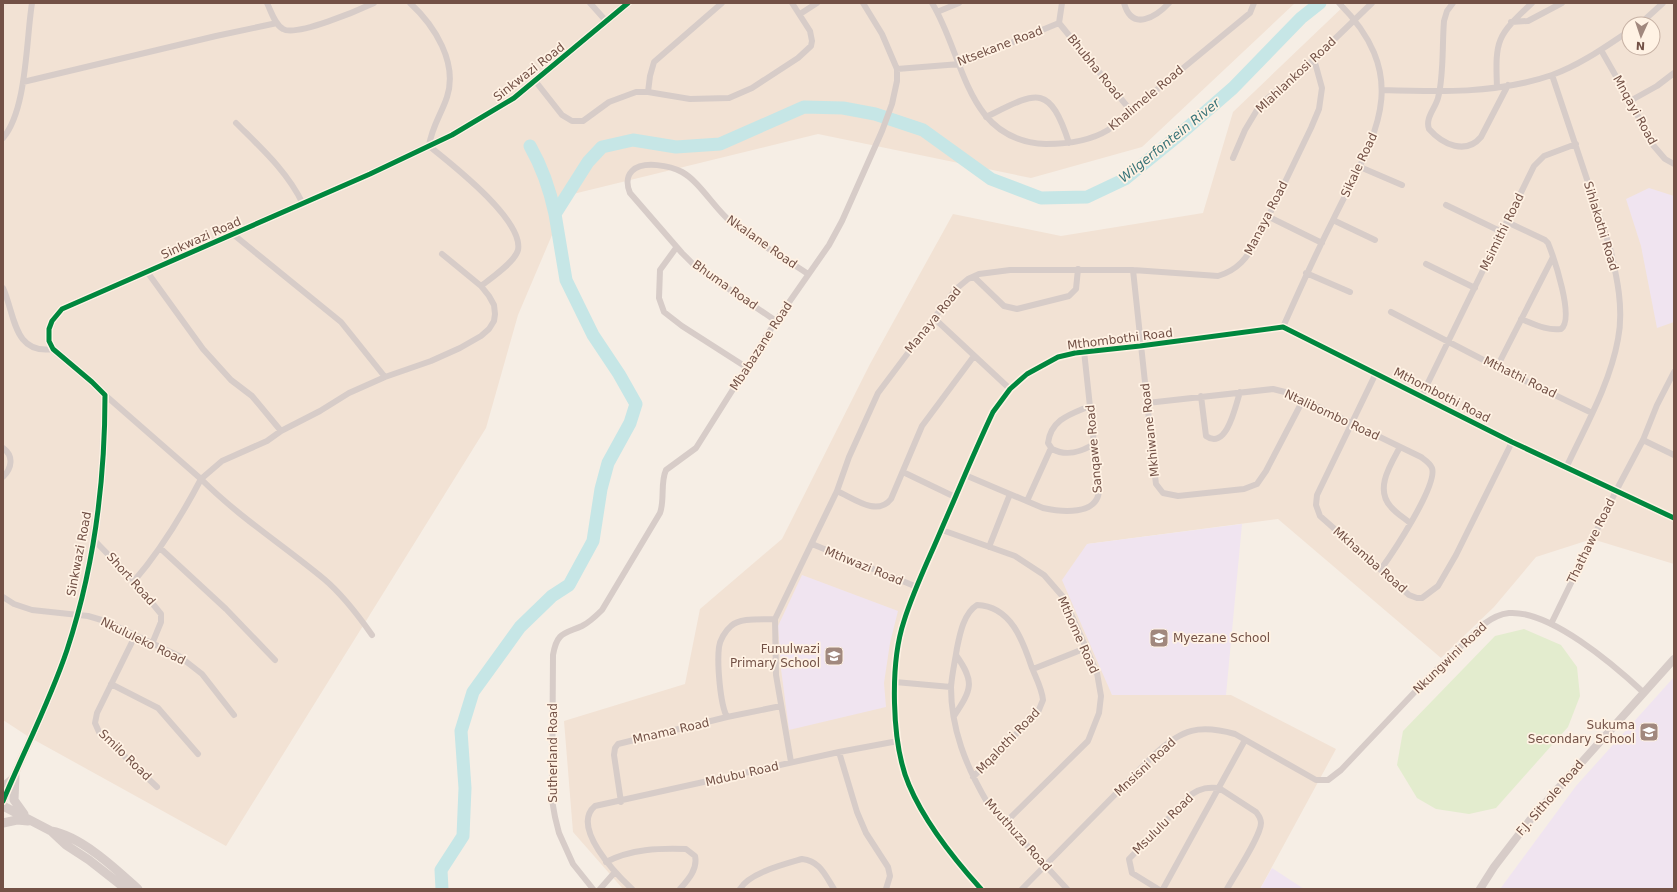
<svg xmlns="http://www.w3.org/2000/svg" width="1677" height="892" font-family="'DejaVu Sans',sans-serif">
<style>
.residential{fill:#f2e2d4;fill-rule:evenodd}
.education{fill:#f0e4f0}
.garden{fill:#e3ecce}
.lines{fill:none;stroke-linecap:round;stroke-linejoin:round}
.river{stroke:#c6e6e6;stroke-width:13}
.minor{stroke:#d7ccc8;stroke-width:6}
.tertiary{stroke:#d7ccc8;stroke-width:8}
.secondary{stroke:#d7ccc8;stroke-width:9}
.cycleway-casing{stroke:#fff2e4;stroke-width:8}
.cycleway{stroke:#00873e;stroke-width:5}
.labels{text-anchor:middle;stroke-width:3.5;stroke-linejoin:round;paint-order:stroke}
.street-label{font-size:12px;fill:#735146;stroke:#fff2e4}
.poi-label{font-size:12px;fill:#735146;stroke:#fff2e4;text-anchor:end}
.water-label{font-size:13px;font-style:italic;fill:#3a7579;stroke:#fff2e4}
</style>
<rect width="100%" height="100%" fill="#f6eee5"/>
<path class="residential" d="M3 3H1295L1142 147 1031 178 818 134 569 195 518 315 486 428 226 846 29 737 3 720Z
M1347 3H1674V564L1592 539 1536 557 1494 607 1441 658 1278 519 1087 544 1112 695H1231L1336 749 1260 889H623L573 832 564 721 685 684 700 609 782 539 870 364 953 214 1061 236 1203 213 1233 112ZM1629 24H1653V48H1629Z"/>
<path class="education" d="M1649 188 1674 196V322L1657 328 1641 246 1626 199Z
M1242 524 1226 695H1112L1062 580 1087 544Z
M802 575 898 611 890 643 884 683 886 707 789 730 781 669 778 626Z
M1674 677V889H1500L1576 786Z
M1272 868 1304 889H1260Z"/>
<path class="garden" d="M1524 629 1561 645 1577 667 1580 696 1568 727 1496 808 1469 814 1436 809 1417 798 1397 765 1403 731 1495 636Z"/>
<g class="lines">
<path class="river" d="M530 146C542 167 550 190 555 214
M442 889 441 870 463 836 465 788 461 731 473 692 520 627 552 596 569 585 593 541 601 489 608 463 630 423 636 404 619 374 593 335 566 280 555 214 588 162 602 147 633 140 676 147 720 144 804 107 843 108 875 114 923 130 991 179 1041 198 1087 197 1125 179 1179 135 1233 88 1301 18 1320 3"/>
<path class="minor" d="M267 3C271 11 275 25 283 29 296 37 359 10 374 3
M410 3C435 26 458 63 447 97 441 115 432 126 429 146 450 163 524 220 518 250 515 262 491 278 481 286
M590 3 607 22
M932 3C965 57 965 141 1046 144 1067 144 1090 141 1108 130L1250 13 1254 3
M1124 3C1132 32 1156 17 1169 3
M1453 3 1447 11 1444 21C1442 45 1444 76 1438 98 1435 109 1425 118 1429 129 1443 145 1466 155 1481 137L1508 85
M937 12 959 3
M800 14 817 3
M1511 22 1528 21 1562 3
M1059 23 1131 111
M1059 23 1062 3
M1640 24 1663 3
M1601 50 1630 101 1653 145 1665 159 1674 164
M897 69 960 64 1059 23
M1552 75 1610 248C1617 277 1624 309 1618 339 1610 384 1585 427 1566 468
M23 82 216 36 277 23
M536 82 562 115 572 121H583L609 102 636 92H648L690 99 729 98 752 88 798 58 811 46 812 41 810 31 792 3
M1497 87C1495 39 1497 36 1532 3
M1382 90C1438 92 1497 94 1552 75 1580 65 1605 47 1629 31
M648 92 650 76 654 62 722 3
M1630 101 1657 86 1674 73
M986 117C1035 93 1049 81 1069 143
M236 123C261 148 287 171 303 204
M3 138C27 110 26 40 32 3
M1233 158 1245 130 1260 105 1314 59 1372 3
M1360 167 1402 185
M1446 205 1502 232
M1269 217 1322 243
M1333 220 1375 240
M1507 222 1545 240 1548 243C1554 258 1575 319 1561 329 1547 331 1534 324 1521 319
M234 235 341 322 385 377
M676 248 660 270 659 298 664 312 682 326 746 367
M1426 264 1475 288
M1133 270 1155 476 1156 484 1163 493 1178 496 1244 489 1257 484 1266 471 1303 400
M148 273 203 349 231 380 252 396 281 431
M1306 273 1350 292
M974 277 1004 306 1017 309 1069 296 1076 289 1078 269
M3 288C15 314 13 355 53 349
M1391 312 1497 367 1592 413
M935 319 1010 389
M776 321 695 266 682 253 630 193C627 186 626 177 632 171 643 160 671 166 682 172 699 181 715 209 732 223 755 242 783 257 808 274
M1283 327C1299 291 1315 255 1333 220 1373 138 1416 81 1339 3
M1497 367 1553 257
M1376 373 1317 495 1316 505 1320 516 1409 595 1417 598H1422L1438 586 1456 555 1512 442
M105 395 201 479 222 461 267 441 281 431 320 411 349 393 385 377 431 361 460 348 481 336 489 329 494 321 495 314 494 305 489 296 481 286 442 254
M1422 395 1534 166 1544 156 1576 144
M1201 396 1206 436C1227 451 1236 404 1240 392
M1147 403 1273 389 1289 393 1421 457C1425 460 1430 463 1432 468 1438 485 1392 554 1381 569
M1090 406C1071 414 1051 419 1048 443L1052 449C1067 457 1081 452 1094 444
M1643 440 1674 455
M1400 447C1391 464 1374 489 1391 507 1396 513 1404 518 1410 523
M3 448C14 456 12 468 3 477
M903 472 955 497
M965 475 1043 508C1061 512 1098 516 1099 490L1084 351
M837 491C853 498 877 517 891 499L922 426 974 356
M1027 501 1051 448
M942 530 1015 556 1044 575 1064 598 1097 673 1101 696 1099 713 1088 741 1005 823
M94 540 134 581 161 614V622L152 644
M812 544 917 587
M989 547 1010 494
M160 548 226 609 275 660
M134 581C161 550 182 515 201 479 239 517 283 545 324 579 343 595 358 615 372 635
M3 597 14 604 32 610 88 616 105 621 179 656 202 674 234 715
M1551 624 1616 491 1643 440 1657 405 1674 372
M135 636 97 713 95 723 99 732 157 787
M1033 669 1086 648
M895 682 951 687
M111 684 158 708 198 754
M954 716C972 689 975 682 956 655
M727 717C720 704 717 663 719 647 720 640 725 631 731 626 741 617 763 620 775 619
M839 752 857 812 866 833 888 867 890 876 886 889
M791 762 776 675 775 619 837 491 849 457 878 393 956 289 968 279 979 274 1010 270H1133L1218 276C1238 270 1247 258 1257 240L1311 128 1319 109 1322 88 1314 59
M973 777 1038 712 1043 700C1042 689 1036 678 1032 668 1023 641 1011 606 977 605 964 613 960 633 957 648 955 661 952 674 951 687 951 729 966 766 987 802L1067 889
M621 802 614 755 615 748 618 744 727 717 781 706
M606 862C631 849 659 848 686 849L695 856C698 869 688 880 680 889
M593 889 573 864 559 833 555 817 552 800 553 655C557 632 564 634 582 626 590 622 596 616 602 610L660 513C665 499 660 483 666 470L696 448 776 321 829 245 842 221 882 131 892 104 897 81V69L882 34 863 3
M600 889 615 872
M632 889C617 875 570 827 595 806L839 752 898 741
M740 889C749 873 785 864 802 859 820 861 825 875 834 889
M981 889C953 858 925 823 909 785 891 743 890 663 904 621 914 589 929 559 942 528 959 489 975 450 993 412L1010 389 1027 374 1058 357 1075 353 1140 346 1283 327 1512 442 1674 518
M1022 889 1155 754C1182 729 1199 724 1235 734L1316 780H1328L1341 770 1427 679 1484 624C1492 618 1500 614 1509 613 1550 610 1614 665 1643 692
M1158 889 1132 873 1129 859 1192 794C1201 788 1208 787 1219 788L1256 812C1259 816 1261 818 1261 823 1261 836 1234 876 1227 889
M1163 889 1245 740"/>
<path class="tertiary" d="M3 801C24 751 50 701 67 650 94 568 105 481 105 395L92 382 53 349 49 341V329L52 321 62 309 370 174 452 135 514 98 628 3
M1480 889 1494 867 1530 820 1674 659"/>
<path class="secondary" d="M15 775 14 800 24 814
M3 787 13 779
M3 806 51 831 66 845 89 860 126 889
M3 823 17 820 28 821
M51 831C81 836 116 869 138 889"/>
<g class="cycleway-casing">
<path id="cycleway" d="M3 801C24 751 50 701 67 650 94 568 105 481 105 395L92 382 53 349 49 341V329L52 321 62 309 370 174 452 135 514 98 628 3
M981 889C953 858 925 823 909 785 891 743 890 663 904 621 914 589 929 559 942 528 959 489 975 450 993 412L1010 389 1027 374 1058 357 1075 353 1140 346 1283 327 1512 442 1674 518"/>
</g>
<use href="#cycleway" class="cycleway"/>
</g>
<defs>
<g id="school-square" transform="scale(1)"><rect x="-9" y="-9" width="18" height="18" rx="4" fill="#a1887e" stroke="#fff2e4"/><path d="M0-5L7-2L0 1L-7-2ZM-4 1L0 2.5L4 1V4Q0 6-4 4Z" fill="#fff"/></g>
</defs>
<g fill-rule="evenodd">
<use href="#school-square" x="1159" y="638"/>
<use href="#school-square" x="834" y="656"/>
<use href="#school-square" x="1649" y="732"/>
</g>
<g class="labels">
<g class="street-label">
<text transform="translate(1000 46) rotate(-21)" y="4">Ntsekane Road</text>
<text transform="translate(1095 67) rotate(51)" y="4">Bhubha Road</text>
<text transform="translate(529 72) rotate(-38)" y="4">Sinkwazi Road</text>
<text transform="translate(1296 75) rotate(-43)" y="4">Mlahlankosi Road</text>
<text transform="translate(1146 98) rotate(-40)" y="4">Khalimele Road</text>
<text transform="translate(1635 110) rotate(61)" y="4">Mnqayi Road</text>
<text transform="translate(1359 165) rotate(-65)" y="4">Sikale Road</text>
<text transform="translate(1266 218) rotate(-63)" y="4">Manaya Road</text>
<text transform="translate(1601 226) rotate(73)" y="4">Sihlakothi Road</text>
<text transform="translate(1502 232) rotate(-64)" y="4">Msimithi Road</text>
<text transform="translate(201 238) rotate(-24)" y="4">Sinkwazi Road</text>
<text transform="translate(762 242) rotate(35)" y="4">Nkalane Road</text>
<text transform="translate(725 285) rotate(35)" y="4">Bhuma Road</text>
<text transform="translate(933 320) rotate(-51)" y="4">Manaya Road</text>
<text transform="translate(1120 339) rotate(-7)" y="4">Mthombothi Road</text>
<text transform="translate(761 346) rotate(-57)" y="4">Mbabazane Road</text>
<text transform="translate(1520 377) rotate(26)" y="4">Mthathi Road</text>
<text transform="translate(1442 395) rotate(27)" y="4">Mthombothi Road</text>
<text transform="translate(1332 415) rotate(25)" y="4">Ntalibombo Road</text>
<text transform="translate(1150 430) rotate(-96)" y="4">Mkhiwane Road</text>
<text transform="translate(1094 449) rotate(-95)" y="4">Sanqawe Road</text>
<text transform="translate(1591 541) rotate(-64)" y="4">Thathawe Road</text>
<text transform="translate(79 554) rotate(-79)" y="4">Sinkwazi Road</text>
<text transform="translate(1370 560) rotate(41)" y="4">Mkhamba Road</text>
<text transform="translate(864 566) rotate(22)" y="4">Mthwazi Road</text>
<text transform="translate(131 579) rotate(48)" y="4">Short Road</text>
<text transform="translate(1078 635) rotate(66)" y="4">Mthome Road</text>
<text transform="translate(143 641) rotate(26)" y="4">Nkululeko Road</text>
<text transform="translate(1450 658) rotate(-44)" y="4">Nkungwini Road</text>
<text transform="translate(671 731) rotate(-13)" y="4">Mnama Road</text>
<text transform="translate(1008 741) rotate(-46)" y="4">Mqalothi Road</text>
<text transform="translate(553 753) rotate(-90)" y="4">Sutherland Road</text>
<text transform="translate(125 755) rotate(44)" y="4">Smilo Road</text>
<text transform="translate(1145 767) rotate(-43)" y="4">Mnsisni Road</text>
<text transform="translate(742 774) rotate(-13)" y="4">Mdubu Road</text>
<text transform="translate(1550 798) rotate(-49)" y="4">F.J. Sithole Road</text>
<text transform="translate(1163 824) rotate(-45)" y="4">Msululu Road</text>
<text transform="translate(1018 835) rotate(48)" y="4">Mvuthuza Road</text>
</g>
<g class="poi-label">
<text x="1173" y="642" text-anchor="start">Myezane School</text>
<text x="820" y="653">Funulwazi<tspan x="820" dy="14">Primary School</tspan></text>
<text x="1635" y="729">Sukuma<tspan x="1635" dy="14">Secondary School</tspan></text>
</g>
<g class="water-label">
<text transform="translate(1169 140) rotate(-39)" y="5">Wilgerfontein River</text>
</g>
</g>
<rect width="1677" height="892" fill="none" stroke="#735146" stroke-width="8"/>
<g transform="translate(1641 36) rotate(183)"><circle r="19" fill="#fff2e4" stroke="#c7b2a5"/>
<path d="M0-3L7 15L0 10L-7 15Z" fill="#a1887e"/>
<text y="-6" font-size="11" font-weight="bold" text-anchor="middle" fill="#735146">N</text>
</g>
</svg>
